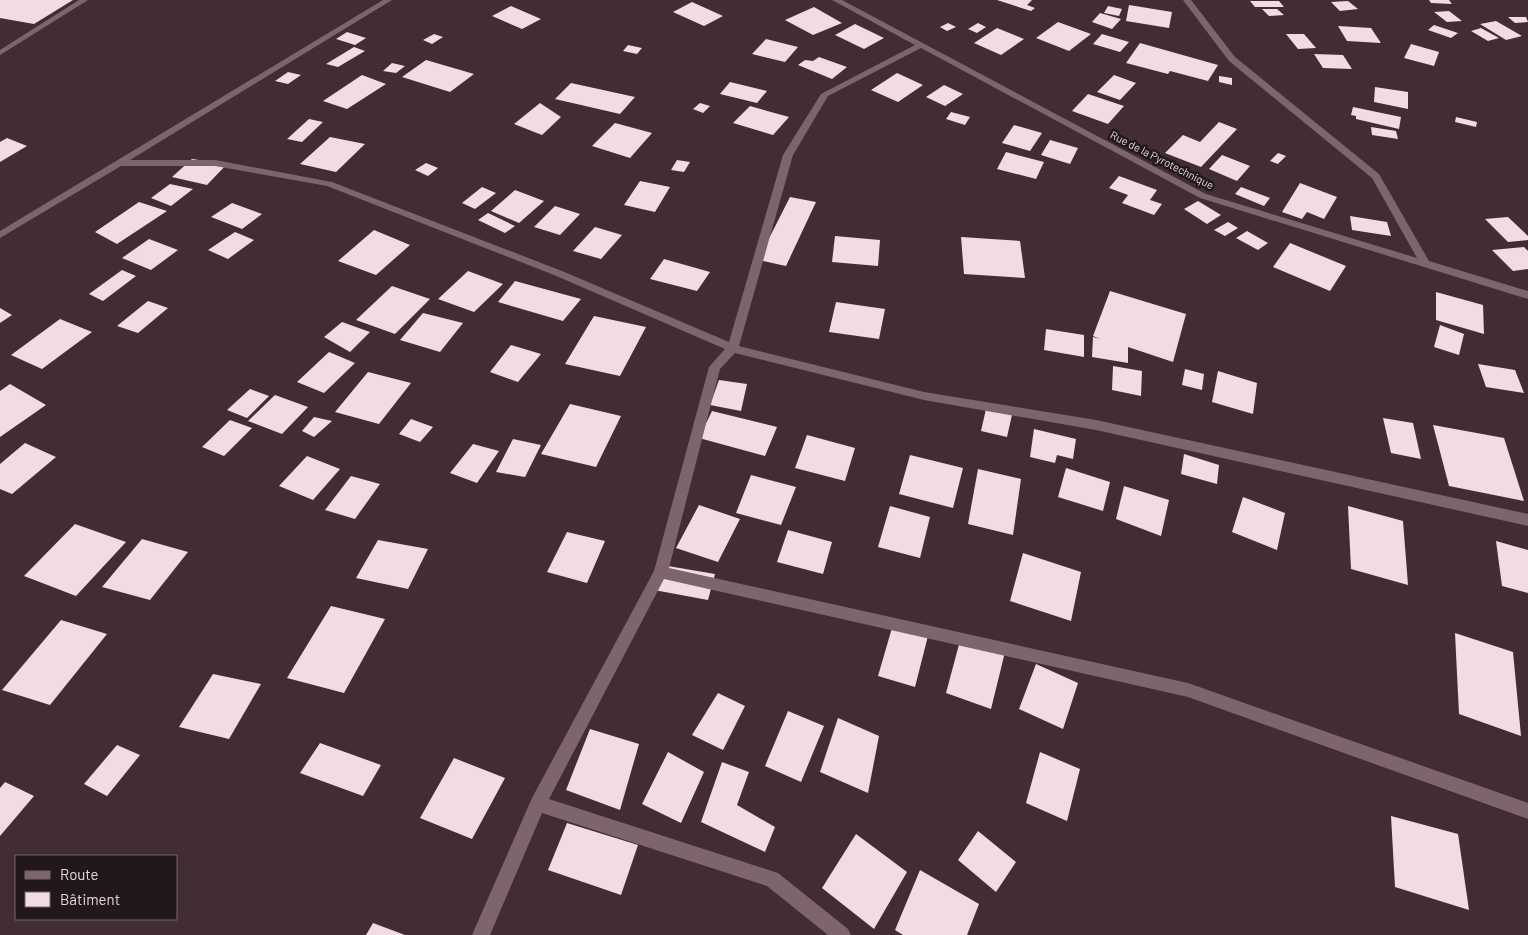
<svg xmlns="http://www.w3.org/2000/svg" width="1528" height="935" font-family="Barlow,sans-serif">
<style>
.building{fill:#f2dce3}
.lines{fill:none;stroke-linecap:round;stroke-linejoin:round}
.minor{fill:#7d646d;fill-rule:evenodd}
.labels{text-anchor:middle;stroke-width:5;stroke-linejoin:round;paint-order:stroke}
.far-street-label{font-size:11px;fill:#e5d7dc;stroke:#22181c}
</style>
<rect width="100%" height="100%" fill="#422d34"/>
<path class="building" d="M0 0H73L34 24 0 18Z
M997 0H1032L1027 5 1035 8 1031 11Z
M1429 0H1449L1452 4 1431 3Z
M1250 1H1279L1284 7H1255Z
M1348 1 1358 9 1340 11 1331 2Z
M692 2 723 16 704 26 673 12Z
M1129 5 1172 12 1169 28 1126 21Z
M511 6 541 19 522 29 492 16Z
M1108 6 1122 9 1119 16 1104 13Z
M814 7 842 23 813 35 785 20Z
M1262 9H1277L1284 15 1269 16Z
M1449 11 1462 21 1447 22 1434 12Z
M1100 13 1121 19 1112 29 1092 22Z
M1508 17H1526L1528 22 1515 23Z
M1496 21 1522 36 1506 40 1480 24Z
M1058 22 1091 34 1069 51 1036 38Z
M948 23 956 27 947 31 940 27Z
M978 23 986 27 977 33 968 29Z
M855 24 884 38 864 49 835 35Z
M1434 25 1458 33 1451 38 1428 30Z
M1338 26 1371 28 1381 43 1347 41Z
M997 28 1024 39 1001 55 974 43Z
M1481 28 1499 38 1488 41 1471 31Z
M347 32 366 38 355 45 336 39Z
M434 34 443 37 432 44 423 40Z
M1102 34 1129 42 1120 52 1093 44Z
M1286 34H1304L1316 48 1298 49Z
M766 39 798 47 785 62 752 54Z
M1140 43 1218 65 1208 81 1170 71 1168 74 1126 63Z
M1411 44 1439 52 1434 66 1404 58Z
M628 45 642 48 637 54 623 51Z
M354 47 365 51 338 67 326 64Z
M1314 54 1343 55 1352 69 1323 68Z
M819 57 847 67 832 79 798 65 805 60 813 61Z
M426 60 474 74 450 92 402 77Z
M392 63 405 66 396 73 383 71Z
M288 72 301 75 288 84 275 81Z
M897 73 923 85 898 102 871 90Z
M362 75 386 84 347 109 323 101Z
M1114 75 1136 83 1120 100 1097 92Z
M1219 76 1232 78V85L1219 82Z
M730 82 767 91 757 103 720 94Z
M571 83 635 97 620 114 555 99Z
M944 85 963 94 945 106 926 97Z
M1375 87 1408 92V109L1374 102Z
M1088 94 1124 106 1108 124 1072 111Z
M540 103 561 117 542 135 514 124Z
M700 103 710 106 703 113 693 109Z
M750 106 789 117 773 135 733 123Z
M1353 107 1401 117 1399 129 1356 119V116L1351 115Z
M951 112 970 117 965 125 946 119Z
M1456 117 1477 122 1476 127 1455 122Z
M309 119 323 122 302 142 287 139Z
M1219 122 1237 129 1201 167 1165 153 1183 135 1200 142Z
M615 123 652 133 630 158 592 146Z
M1014 125 1042 133 1030 151 1002 143Z
M1371 127 1396 131 1398 139 1372 135Z
M330 137 365 144 336 172 300 164Z
M7 138 27 146 0 162V142Z
M1050 140 1078 148 1070 164 1041 155Z
M1006 152 1044 162 1036 179 997 169Z
M1278 153 1286 156 1278 164 1270 161Z
M1222 155 1250 166 1237 181 1209 169Z
M192 159 227 164 207 185 172 177Z
M677 160 690 162 684 172 671 170Z
M426 163 438 168 428 176 415 170Z
M1119 176 1157 190 1150 200 1162 204 1154 215 1122 203 1128 195 1109 188Z
M640 181 670 187 655 212 624 205Z
M1300 183 1337 197 1324 219 1307 212 1302 219 1282 212Z
M170 184 193 189 171 206 151 198Z
M482 187 496 193 475 209 462 203Z
M1241 187 1270 198 1264 206 1235 194Z
M515 190 544 201 519 223 491 211Z
M790 197 816 202 786 266 758 260Z
M1198 201 1221 215 1207 224 1184 209Z
M139 202 167 211 117 244 95 232Z
M232 203 262 214 242 229 211 217Z
M555 206 580 214 560 235 534 227Z
M488 213 515 226 505 233 478 220Z
M1350 216 1387 222 1391 236 1352 230Z
M1508 217 1528 236V240L1508 242 1485 219Z
M1228 222 1238 228 1225 236 1214 230Z
M595 227 622 235 601 259 573 251Z
M374 230 410 245 376 275 338 261Z
M1247 231 1268 243 1258 250 1236 238Z
M235 232 254 240 228 259 208 250Z
M835 236 880 240 878 266 832 262Z
M961 237 1020 241 1025 278 964 274Z
M149 239 178 250 151 270 122 258Z
M1290 243 1346 266 1330 291 1273 267Z
M1524 247 1528 251V269L1513 271 1492 250Z
M664 259 710 272 697 291 650 279Z
M122 270 136 276 103 301 89 294Z
M468 271 503 284 474 312 438 299Z
M515 281 581 299 563 321 498 302Z
M392 286 430 299 395 334 356 320Z
M1110 291 1186 314 1173 362 1128 347V363L1092 357 1093 337 1100 339 1093 336Z
M1436 292 1483 305 1484 334 1436 320Z
M148 301 168 308 138 333 117 326Z
M836 302 885 309 879 339 829 332Z
M0 308 12 315 0 323Z
M423 313 463 323 440 352 400 340Z
M594 316 646 327 620 376 565 364Z
M60 319 92 332 42 369 11 355Z
M342 322 370 332 350 352 324 337Z
M1440 325 1464 334 1459 355 1434 347Z
M1046 329 1084 335V357L1044 350Z
M511 345 541 354 518 382 490 372Z
M329 352 355 363 324 393 297 382Z
M1478 364 1515 370 1524 393 1486 387Z
M1113 366 1142 371 1141 396 1112 390Z
M1185 369 1204 374 1202 390 1182 385Z
M1218 371 1257 383 1253 414 1212 402Z
M368 372 411 383 379 424 335 412Z
M719 380 747 384 741 411 710 405Z
M10 384 46 405 0 437V391Z
M250 389 269 396 247 418 227 410Z
M275 395 308 407 282 434 248 421Z
M570 404 621 416 596 467 541 454Z
M986 409 1012 415 1007 437 981 431Z
M712 411 777 427 765 456 699 438Z
M314 417 332 421 314 437 302 431Z
M1383 418 1413 423 1421 459 1391 453Z
M411 419 433 427 420 442 399 434Z
M230 420 252 428 224 456 202 447Z
M1433 425 1504 438 1524 501 1449 486Z
M1034 429 1076 439 1073 459 1057 455 1055 463 1030 457Z
M807 435 855 448 845 481 795 468Z
M513 439 541 445 525 477 496 472Z
M25 443 56 457 12 494 0 489V464Z
M473 444 499 451 477 483 450 473Z
M1184 454 1219 465 1217 484 1181 474Z
M910 455 963 468 953 508 899 494Z
M307 456 340 469 313 500 279 486Z
M1066 468 1110 482 1103 511 1058 497Z
M978 469 1021 479 1013 535 968 524Z
M751 475 796 487 781 525 736 513Z
M351 476 380 484 355 519 325 510Z
M1124 486 1169 500 1161 536 1116 519Z
M1243 497 1285 513 1277 550 1232 532Z
M699 505 740 519 718 562 676 548Z
M890 506 930 517 920 558 878 547Z
M1348 506 1403 521 1408 585 1351 569Z
M75 524 126 542 76 596 24 576Z
M788 530 832 542 823 574 777 562Z
M567 532 605 541 587 583 547 572Z
M142 539 188 552 150 600 102 587Z
M378 540 428 549 408 589 356 578Z
M1496 541 1528 550V593L1502 586Z
M1023 553 1081 572 1071 621 1010 601Z
M662 565 715 574 708 600 654 590Z
M331 606 385 619 344 693 287 678Z
M61 620 107 634 50 705 2 690Z
M894 621 929 632 915 687 878 676Z
M1455 633 1513 652 1521 736 1459 714Z
M961 637 1005 652 991 709 946 693Z
M1036 664 1078 683 1063 729 1019 709Z
M213 674 261 684 229 739 179 727Z
M718 693 745 706 723 750 692 735Z
M788 711 824 726 801 782 765 766Z
M838 718 879 736 868 793 820 772Z
M590 729 639 744 620 810 566 790Z
M320 743 381 765 363 796 300 773Z
M117 745 140 755 107 796 84 784Z
M668 752 704 772 681 823 642 804Z
M1040 752 1080 769 1067 821 1026 803Z
M454 758 505 778 472 839 420 818Z
M722 762 749 772 737 805 775 827 765 852 701 822Z
M5 782 34 796 0 836V788Z
M1391 816 1458 834 1469 910 1395 887Z
M567 823 638 845 621 895 548 870Z
M978 831 1016 862 996 892 958 860Z
M856 834 907 872 874 929 822 888Z
M920 870 979 904 967 935H903L895 930Z
M373 923 405 935H366Z"/>
<g class="lines">
<path class="minor" d="M79 0H88L0 55V50Z
M383 0H392L130 160H215L332 182 562 271 729 342 783 155 821 94 915 45 832 0H842L1206 194 1417 258 1372 178 1229 61 1183 0H1191L1235 57 1379 174 1429 261 1528 291V299L1200 198 921 48 828 96 793 155 739 346 924 392 1096 420 1528 514V526L1096 430 924 400 735 353 720 369 669 568 1188 683 1528 803V819L1188 697 664 579 549 799 778 873 848 929 851 935H828L767 886 542 813 490 935H472L532 798 654 571 709 367 725 349 554 275 327 186 215 166H121L0 238V231Z"/>
</g>
<g class="labels">
<g class="far-street-label">
<text transform="translate(1162 160) rotate(27)" y="4">Rue de la Pyrotechnique</text>
</g>
</g>
<rect x="15" y="855" width="162" height="65" fill="#22181c" stroke="#706469"/>
<rect x="25" y="871" width="25" height="8" fill="#7d646d" stroke="#706469"/>
<text x="60" y="880" font-size="15" fill="#e5d7dc">Route</text>
<rect x="25" y="892" width="25" height="15" fill="#f2dce3" stroke="#706469"/>
<text x="60" y="905" font-size="15" fill="#e5d7dc">Bâtiment</text>
</svg>
